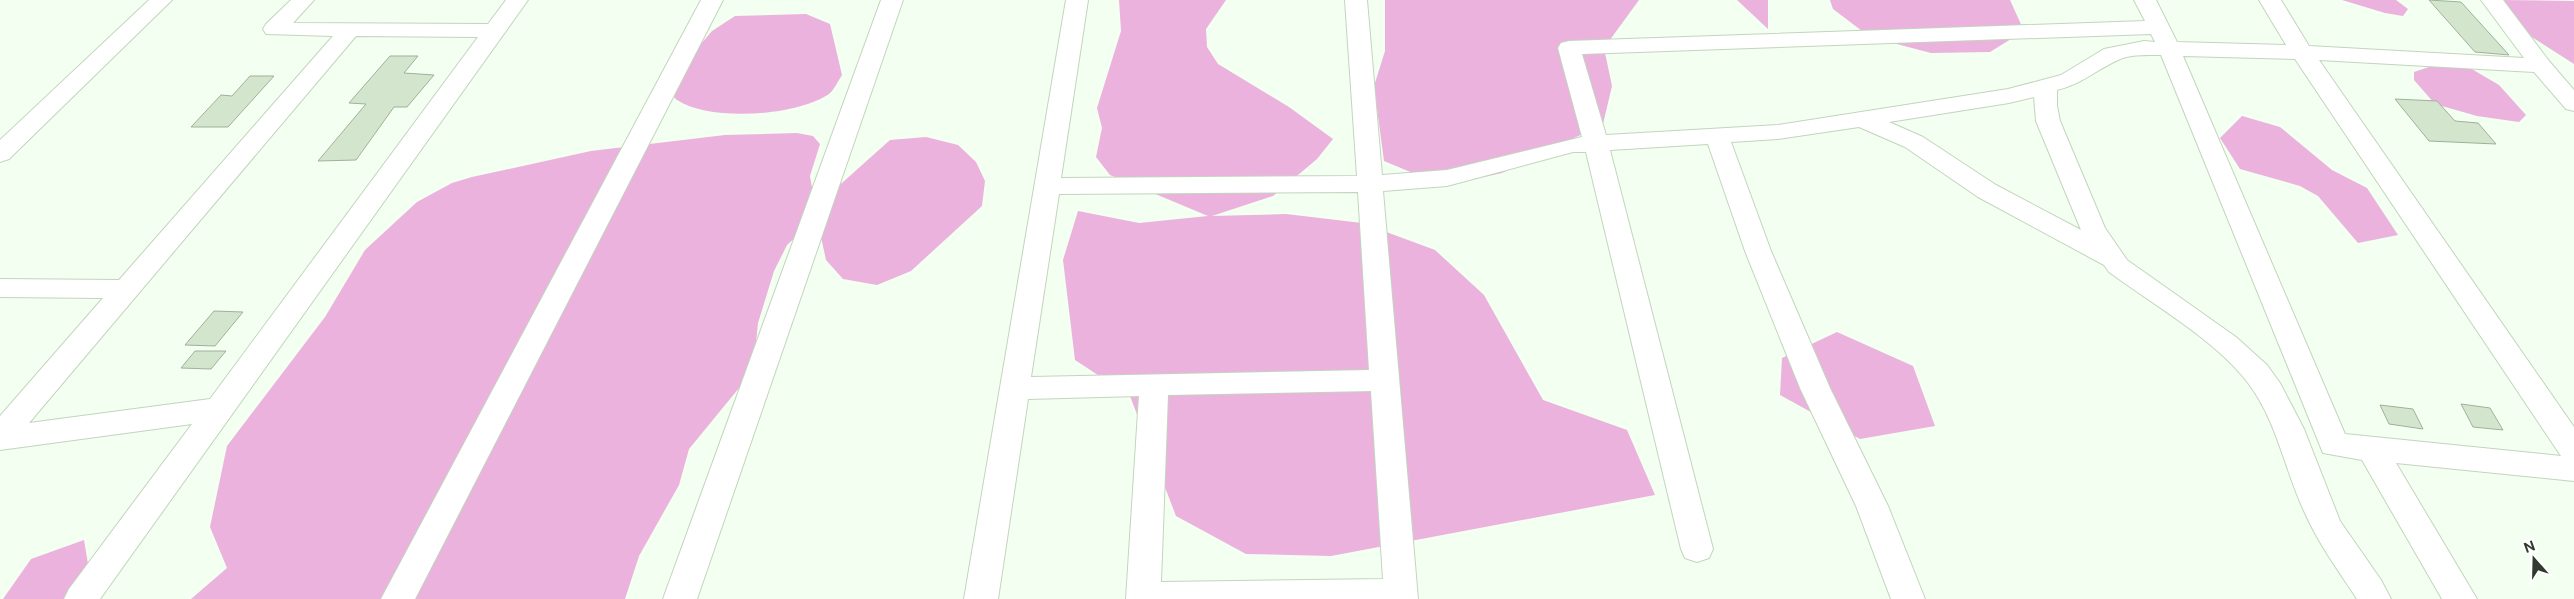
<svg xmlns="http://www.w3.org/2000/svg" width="2574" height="599" font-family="'Public Sans',sans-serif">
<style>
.green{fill:#ebb2dd}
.building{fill:#d3e6cd;stroke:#9fb19a}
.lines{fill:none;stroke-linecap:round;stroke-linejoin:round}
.minor-casing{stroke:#c2d5bd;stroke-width:2}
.minor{fill:#fff;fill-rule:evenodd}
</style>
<rect width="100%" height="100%" fill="#f3fff0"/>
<path class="green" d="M1119 0H1226L1206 29 1207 47 1218 64 1289 107 1333 139 1317 159 1273 196 1212 216 1286 214 1362 223 1435 250 1484 295 1543 400 1627 430 1655 495 1331 556 1246 554 1176 516 1130 396 1075 360 1063 260 1078 211 1139 223 1208 216 1110 175 1096 157 1102 128 1097 108 1121 31Z
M1385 0H1639L1604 48 1612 86 1603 124 1502 173 1444 186 1384 161 1374 86 1385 51Z
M1737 0H1768V29Z
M1830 0H2010L2024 31 1990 52 1931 53 1870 37 1833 9Z
M2342 0H2396L2408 9 2403 16 2385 13Z
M2499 0 2574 1V64L2521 30Z
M806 14 830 24 842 75C838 81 834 90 829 94 797 116 710 122 677 100 673 97 669 90 665 86L712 31 735 16Z
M2435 65 2470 68 2499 85 2526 115 2519 122 2477 116 2435 104 2414 80V72Z
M2242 116 2280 127 2332 170 2367 188 2398 235 2358 243 2318 196 2300 186 2240 169 2220 138Z
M797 133 813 136 820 144 810 176 814 199 799 234 787 245 774 271 758 323 753 371 689 449 679 485 639 556 625 599H191L227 568 210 527 227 446 325 317 365 250 417 202 452 183 472 177 591 151 725 135Z
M926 137 958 145 976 162 985 181 982 206 911 271 877 285 843 279 826 260 821 237 833 191 890 140Z
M1837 332 1913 366 1935 426 1860 439 1780 395 1782 358Z
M84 540 89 570 74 599H3L31 559Z"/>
<path class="building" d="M2429 0 2461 2 2509 55 2475 52Z
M390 56H418L404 73 434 75 407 107H394L356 160 318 161 366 104 349 103Z
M250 76H274L228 127H191L221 95 232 96Z
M2395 99 2437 101 2455 121 2478 123 2496 144 2429 141Z
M214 311 243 312 215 346 185 345Z
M195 351H226L211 369 181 368Z
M2461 404 2490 408 2503 430 2473 427Z
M2380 405 2413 409 2423 429 2389 424Z"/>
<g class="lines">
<g class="minor-casing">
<path id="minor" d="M149 0H172L9 159 0 162V140Z
M291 0H314L293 23 488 24 506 0H528L100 599H64L69 589 192 424 0 450V416L103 298 0 297V279L119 280 333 36 266 34 263 29 266 24ZM356 36 478 37 210 399 29 423Z
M701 0H723L415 599H381Z
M881 0H903L697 599H663Z
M1066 0H1088L1061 178 1357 176 1345 0H1367L1382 175 1447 170 1582 137 1558 48 1561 43 1569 41 2145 21 2134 0H2156L2177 42 2286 45 2259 0H2281L2309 46 2524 58 2481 0H2503L2549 61 2574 90V111L2566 109 2534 72 2319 60 2574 427V481L2396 463 2477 599H2442L2362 460 2323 453 2161 55C2147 55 2130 54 2118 60 2094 71 2084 83 2057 90V106L2060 121 2105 228 2127 260 2236 337 2267 365 2280 383 2304 429 2340 521 2381 580 2391 599H2357C2338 570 2318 543 2304 511 2284 468 2277 421 2248 383 2216 340 2152 304 2109 272L2104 265 1978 197 1905 147 1859 127 1778 139 1731 142 1771 251 1830 388 1888 506 1925 599H1891L1856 506 1800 388 1745 251 1708 144 1610 150 1713 549 1709 558 1697 562 1685 558 1681 549 1586 152H1573L1447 186 1383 191 1418 599H1126L1139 396 1028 399 998 599H964ZM2151 34 2155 42 2144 41 2104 49 2061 75 2008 89 1778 125 1606 135 1582 54ZM2183 56 2295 59 2561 456 2345 434ZM2034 97 2036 121 2081 230 1996 185 1923 137 1889 122 2009 103ZM1358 192 1369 370 1031 377 1059 194ZM1371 391 1383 579 1161 582 1168 395Z"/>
</g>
<use href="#minor" class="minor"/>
</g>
<g transform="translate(2534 559) rotate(340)" stroke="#ffffff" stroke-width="4" paint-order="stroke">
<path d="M0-4L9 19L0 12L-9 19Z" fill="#323930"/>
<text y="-8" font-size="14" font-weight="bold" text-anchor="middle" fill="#323930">N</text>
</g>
</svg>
